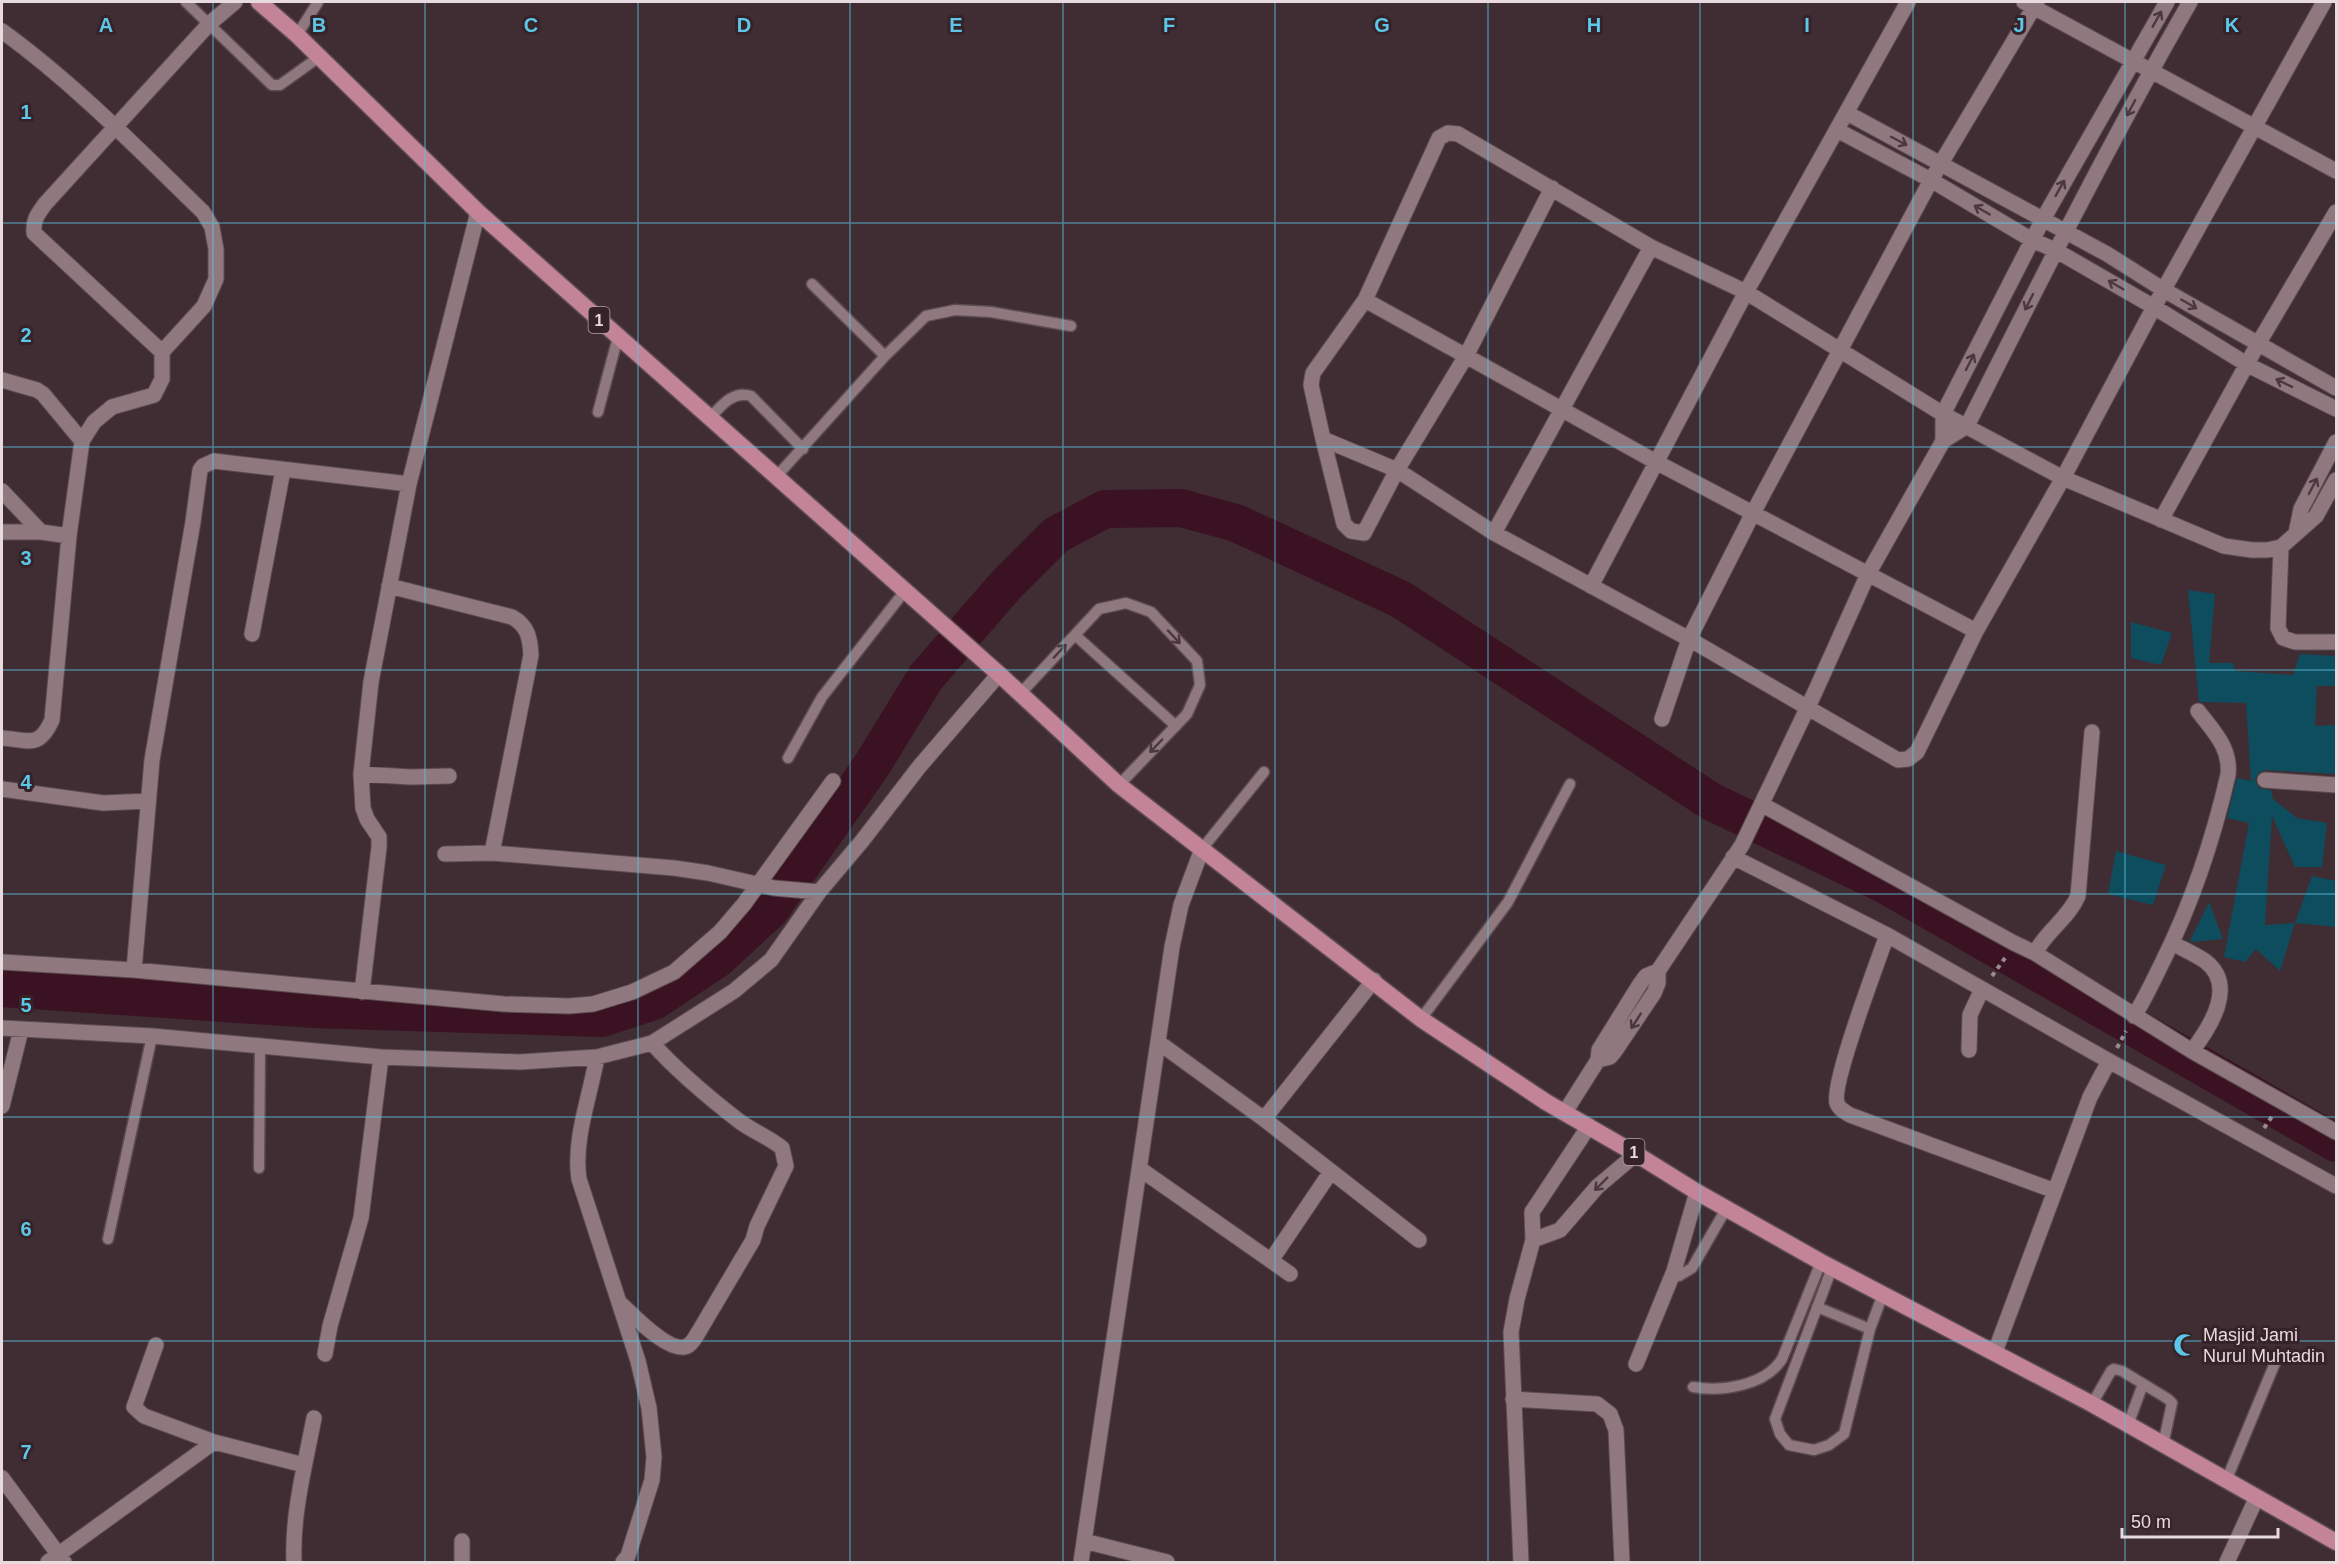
<svg xmlns="http://www.w3.org/2000/svg" width="2338" height="1564" font-family="Helvetica,sans-serif">
<style>
.lines{fill:none;stroke-linecap:round;stroke-linejoin:round}
.river{stroke:#3a1221;stroke-width:38}
.building{fill:#0e4d5e}
.service-casing{stroke:#5c4c51;stroke-width:13}
.minor-casing{stroke:#5c4c51;stroke-width:17}
.trunk-casing{stroke:#5c4c51;stroke-width:19}
.path{stroke:#9a8b8f;stroke-width:4;stroke-dasharray:4.5 4.5;stroke-linecap:butt}
.service{stroke:#8f797f;stroke-width:10}
.minor{stroke:#8f797f;stroke-width:15}
.trunk{stroke:#c38498;stroke-width:16}
.oneway{stroke:#4c383e}
.grid{fill:none;stroke:#5cc7e8;stroke-width:1.5;stroke-opacity:0.55}
.labels{text-anchor:middle;stroke-width:6;stroke-linejoin:round;paint-order:stroke}
.shield{fill:#352329;stroke:#b2a4a8;stroke-width:1.5}
.shield-label{font-size:16px;font-weight:bold;fill:#e8dbdf}
.poi-label{font-size:18px;fill:#e8dbdf;stroke:#352329;text-anchor:start}
.grid-label{font-size:20px;text-anchor:middle;font-weight:bold;fill:#5cc7e8;stroke:#352329;stroke-width:6;stroke-linejoin:round;paint-order:stroke}
</style>
<rect width="100%" height="100%" fill="#3f2d33"/>
<g class="lines">
<path class="river" d="M2 988 314 1009 602 1018 654 1001 717 959 770 910 872 765 926 677 1006 585 1056 535 1105 509 1181 508 1236 523 1400 599 1712 802 1882 883 2336 1143"/>
</g>
<path class="building" d="M2188 590 2215 594 2209 663H2233L2235 671 2293 675 2300 654 2337 656V686H2317L2315 726 2337 725V774L2265 770 2260 772 2255 779 2259 788 2271 790 2273 799 2297 818 2327 823 2322 867H2295L2272 816 2265 925 2295 923 2280 971 2256 949 2245 962 2224 957 2249 823 2227 818 2237 778 2251 781 2246 703 2199 702Z
M2131 622 2172 633 2161 665 2131 658Z
M2116 851 2166 865 2153 905 2108 894Z
M2312 876 2337 881V927L2295 923Z
M2209 902 2223 939 2192 942 2190 941Z"/>
<g class="lines">
<g class="service-casing">
<path id="service" d="M186 2 272 85H280L319 57
M297 35 318 2
M812 284 885 356
M598 412 618 337
M709 419C721 406 733 390 751 396L803 449
M776 477 885 356 926 316 955 310 991 312 1071 326
M1075 635 1176 726
M1020 694 1099 609 1126 603 1151 612 1197 661 1200 685 1187 714 1119 785
M788 758 822 697 904 592
M1202 849 1264 772
M1421 1019 1508 902 1570 784
M259 1168 260 1048
M108 1239 152 1036
M1832 1268 1775 1419 1780 1434 1789 1445 1814 1450 1829 1445 1844 1434 1870 1329 1883 1294
M1672 1275 1679 1276 1692 1268 1726 1209
M1817 1307 1870 1329
M1693 1387C1721 1392 1765 1386 1782 1359L1821 1262
M2092 1404 2111 1371 2114 1369 2122 1371 2168 1399 2172 1403 2163 1445
M2128 1425 2143 1384
M2226 1481 2275 1363"/>
</g>
<g class="minor-casing">
<path id="minor" d="M2024 2 2336 171
M2 31C75 84 138 149 203 212L212 227 216 249V279L204 306 162 352V379L154 395 112 407 94 422 82 441 69 536 52 720C39 749 29 740 2 738
M1847 113 2107 254 2164 290 2336 388
M1837 130 1931 180 2032 240 2055 250 2154 307 2248 365 2336 409
M1365 300 1466 356 1552 188
M162 352 34 233C33 220 37 215 45 204L209 24 235 2
M2 380 37 390 43 394 82 441
M1323 439 1397 470 1494 533 1689 639 1898 760 1908 759 1917 752 1976 631 2063 478 2154 307 2324 2
M1943 441V414L2042 221 2167 2
M2 491 41 532
M2161 520 2258 344 2336 212
M2 532H41L69 536
M1494 533 1651 247
M2296 533 2301 509 2336 442
M2281 547 2278 628 2283 638 2295 642H2336
M389 586 512 617C528 626 530 638 531 655L492 853
M1591 586 1746 292 1908 2
M1976 631 1656 462 1466 356 1397 470 1364 533 1351 531 1344 524 1323 439 1311 385 1313 373 1365 300 1439 138 1448 133 1458 134 1651 247 1746 292 1943 414 2063 478 2224 546 2252 550H2267L2281 547 2316 516 2336 480
M252 634 283 470
M1662 719 1689 639 1753 513 1931 180 2037 2
M361 774 411 777 449 776
M2265 780 2336 785
M2 789 103 803 148 801
M1763 805 2014 943 2035 953 2192 1051 2336 1132
M445 854 492 853 674 868 708 873 774 888 819 892
M1733 857 1887 935 2109 1061 2336 1186
M1887 935C1878 961 1831 1084 1837 1103 1839 1109 1845 1112 1850 1115L2055 1191
M2172 943C2183 949 2195 954 2205 961 2237 985 2211 1026 2192 1051
M2035 953C2046 931 2068 919 2078 896L2092 732
M2 962 134 970 504 1004 569 1006 593 1004 632 992 674 972 720 932 744 904 833 781
M134 970 152 760 193 522 200 470 203 466 214 461 409 484
M362 992 379 847V837L367 819 363 808 361 774 371 682 409 484 478 212
M2134 1016C2145 999 2153 981 2162 963 2192 903 2213 840 2228 775 2231 748 2214 732 2198 711
M2 1028 152 1036 381 1057 520 1062 597 1057 652 1043 734 991 771 960 819 892 862 841 919 767 999 674
M1158 1042 1264 1119 1419 1240
M1969 1050 1970 1015 1982 989
M597 1057C590 1096 573 1141 579 1179L638 1361 649 1408 654 1457 652 1480 628 1556 623 1562
M1598 1060 1610 1057 1615 1051 1654 993 1658 983V971L1742 845 1815 692 1868 574 1943 441 1967 426C2039 283 2111 140 2190 2
M2 1106 21 1030
M1565 1112 1598 1060 1599 1050 1640 984 1646 976 1658 971
M1264 1119 1374 980
M1140 1169 1290 1274
M1533 1240 1560 1230 1597 1187 1636 1154
M1272 1259 1330 1173
M621 1304C633 1315 672 1357 689 1345 693 1342 696 1336 698 1333L753 1240 757 1226 786 1166 782 1148C769 1137 752 1131 739 1121 708 1097 678 1072 652 1043
M156 1345 134 1407 144 1416 214 1442
M1995 1352 2090 1097 2109 1061
M325 1354 330 1326 361 1218 381 1057
M1636 1364 1674 1271 1697 1192
M1513 1399 1597 1404 1610 1414 1616 1430 1622 1562
M2 1478 64 1562
M462 1541V1562
M1084 1541 1167 1562
M48 1562 214 1442 304 1465
M294 1562C292 1513 305 1466 314 1418
M1081 1562 1172 947 1181 905 1202 849
M1521 1562 1511 1332 1517 1299 1533 1240 1532 1212 1589 1126
M2227 1562 2256 1499"/>
</g>
<g class="trunk-casing">
<path id="trunk" d="M259 2 297 35 478 212 999 674 1119 785 1421 1019 1546 1102 1636 1154 1697 1192 1821 1262 2092 1404 2336 1542"/>
</g>
<path class="path" d="M1992 976 2005 958
M2117 1048 2126 1031
M2264 1128 2273 1115"/>
<use href="#service" class="service"/>
<use href="#minor" class="minor"/>
<use href="#trunk" class="trunk"/>
</g>
<defs><path id="oneway-shaft" d="M-6 0H5M1.5-3L5.5 0L1.5 3" fill="none" stroke-width="1.6" stroke-linecap="round" stroke-linejoin="round" transform="scale(1.5)"/></defs>
<g class="oneway">
<use href="#oneway-shaft" transform="translate(2157 19) rotate(-60)"/>
<use href="#oneway-shaft" transform="translate(2131 108) rotate(118)"/>
<use href="#oneway-shaft" transform="translate(1899 141) rotate(28)"/>
<use href="#oneway-shaft" transform="translate(2060 188) rotate(-61)"/>
<use href="#oneway-shaft" transform="translate(1982 210) rotate(-150)"/>
<use href="#oneway-shaft" transform="translate(2116 285) rotate(-150)"/>
<use href="#oneway-shaft" transform="translate(2029 302) rotate(117)"/>
<use href="#oneway-shaft" transform="translate(2189 304) rotate(30)"/>
<use href="#oneway-shaft" transform="translate(1970 362) rotate(-63)"/>
<use href="#oneway-shaft" transform="translate(2284 383) rotate(-154)"/>
<use href="#oneway-shaft" transform="translate(2313 486) rotate(-62)"/>
<use href="#oneway-shaft" transform="translate(1174 637) rotate(47)"/>
<use href="#oneway-shaft" transform="translate(1060 651) rotate(-47)"/>
<use href="#oneway-shaft" transform="translate(1156 746) rotate(134)"/>
<use href="#oneway-shaft" transform="translate(1636 1021) rotate(123)"/>
<use href="#oneway-shaft" transform="translate(1601 1184) rotate(135)"/>
</g>
<path class="grid" d="M213 2V1562M425 2V1562M638 2V1562M850 2V1562M1063 2V1562M1275 2V1562M1488 2V1562M1700 2V1562M1913 2V1562M2125 2V1562M2 223H2336M2 447H2336M2 670H2336M2 894H2336M2 1117H2336M2 1341H2336"/>
<defs>
<g id="mosque-bare" transform="scale(1.8)"><path d="M3.5-4.9A6 6 0 1 0 3.5 4.9A5 5 0 1 1 3.5-4.9Z" fill="#5cc7e8" stroke="#352329" stroke-width="2.5" paint-order="stroke"/></g>
</defs>
<g fill-rule="evenodd">
<use href="#mosque-bare" x="2185" y="1345"/>
</g>
<g class="labels">
<g class="shield">
<rect x="588.5" y="307" width="21" height="26" rx="4.5"/>
<rect x="1623.5" y="1139" width="21" height="26" rx="4.5"/>
</g>
<g class="shield-label">
<text x="599" y="326">1</text>
<text x="1634" y="1158">1</text>
</g>
<g class="poi-label">
<text x="2203" y="1341">Masjid Jami<tspan x="2203" dy="21">Nurul Muhtadin</tspan></text>
</g>
</g>
<g class="grid-label">
<text x="106" y="32">A</text>
<text x="319" y="32">B</text>
<text x="531" y="32">C</text>
<text x="744" y="32">D</text>
<text x="956" y="32">E</text>
<text x="1169" y="32">F</text>
<text x="1382" y="32">G</text>
<text x="1594" y="32">H</text>
<text x="1807" y="32">I</text>
<text x="2019" y="32">J</text>
<text x="2232" y="32">K</text>
<text x="26" y="119">1</text>
<text x="26" y="342">2</text>
<text x="26" y="565">3</text>
<text x="26" y="789">4</text>
<text x="26" y="1012">5</text>
<text x="26" y="1236">6</text>
<text x="26" y="1459">7</text>
</g>
<rect width="2338" height="1564" fill="none" stroke="#e8dbdf" stroke-width="6"/>
<path d="M2122 1528v9h156v-9" fill="none" stroke="#e8dbdf" stroke-width="3"/>
<text x="2131" y="1528" font-size="18" fill="#e8dbdf" stroke="#352329" stroke-width="4.5" paint-order="stroke">50 m</text>
</svg>
